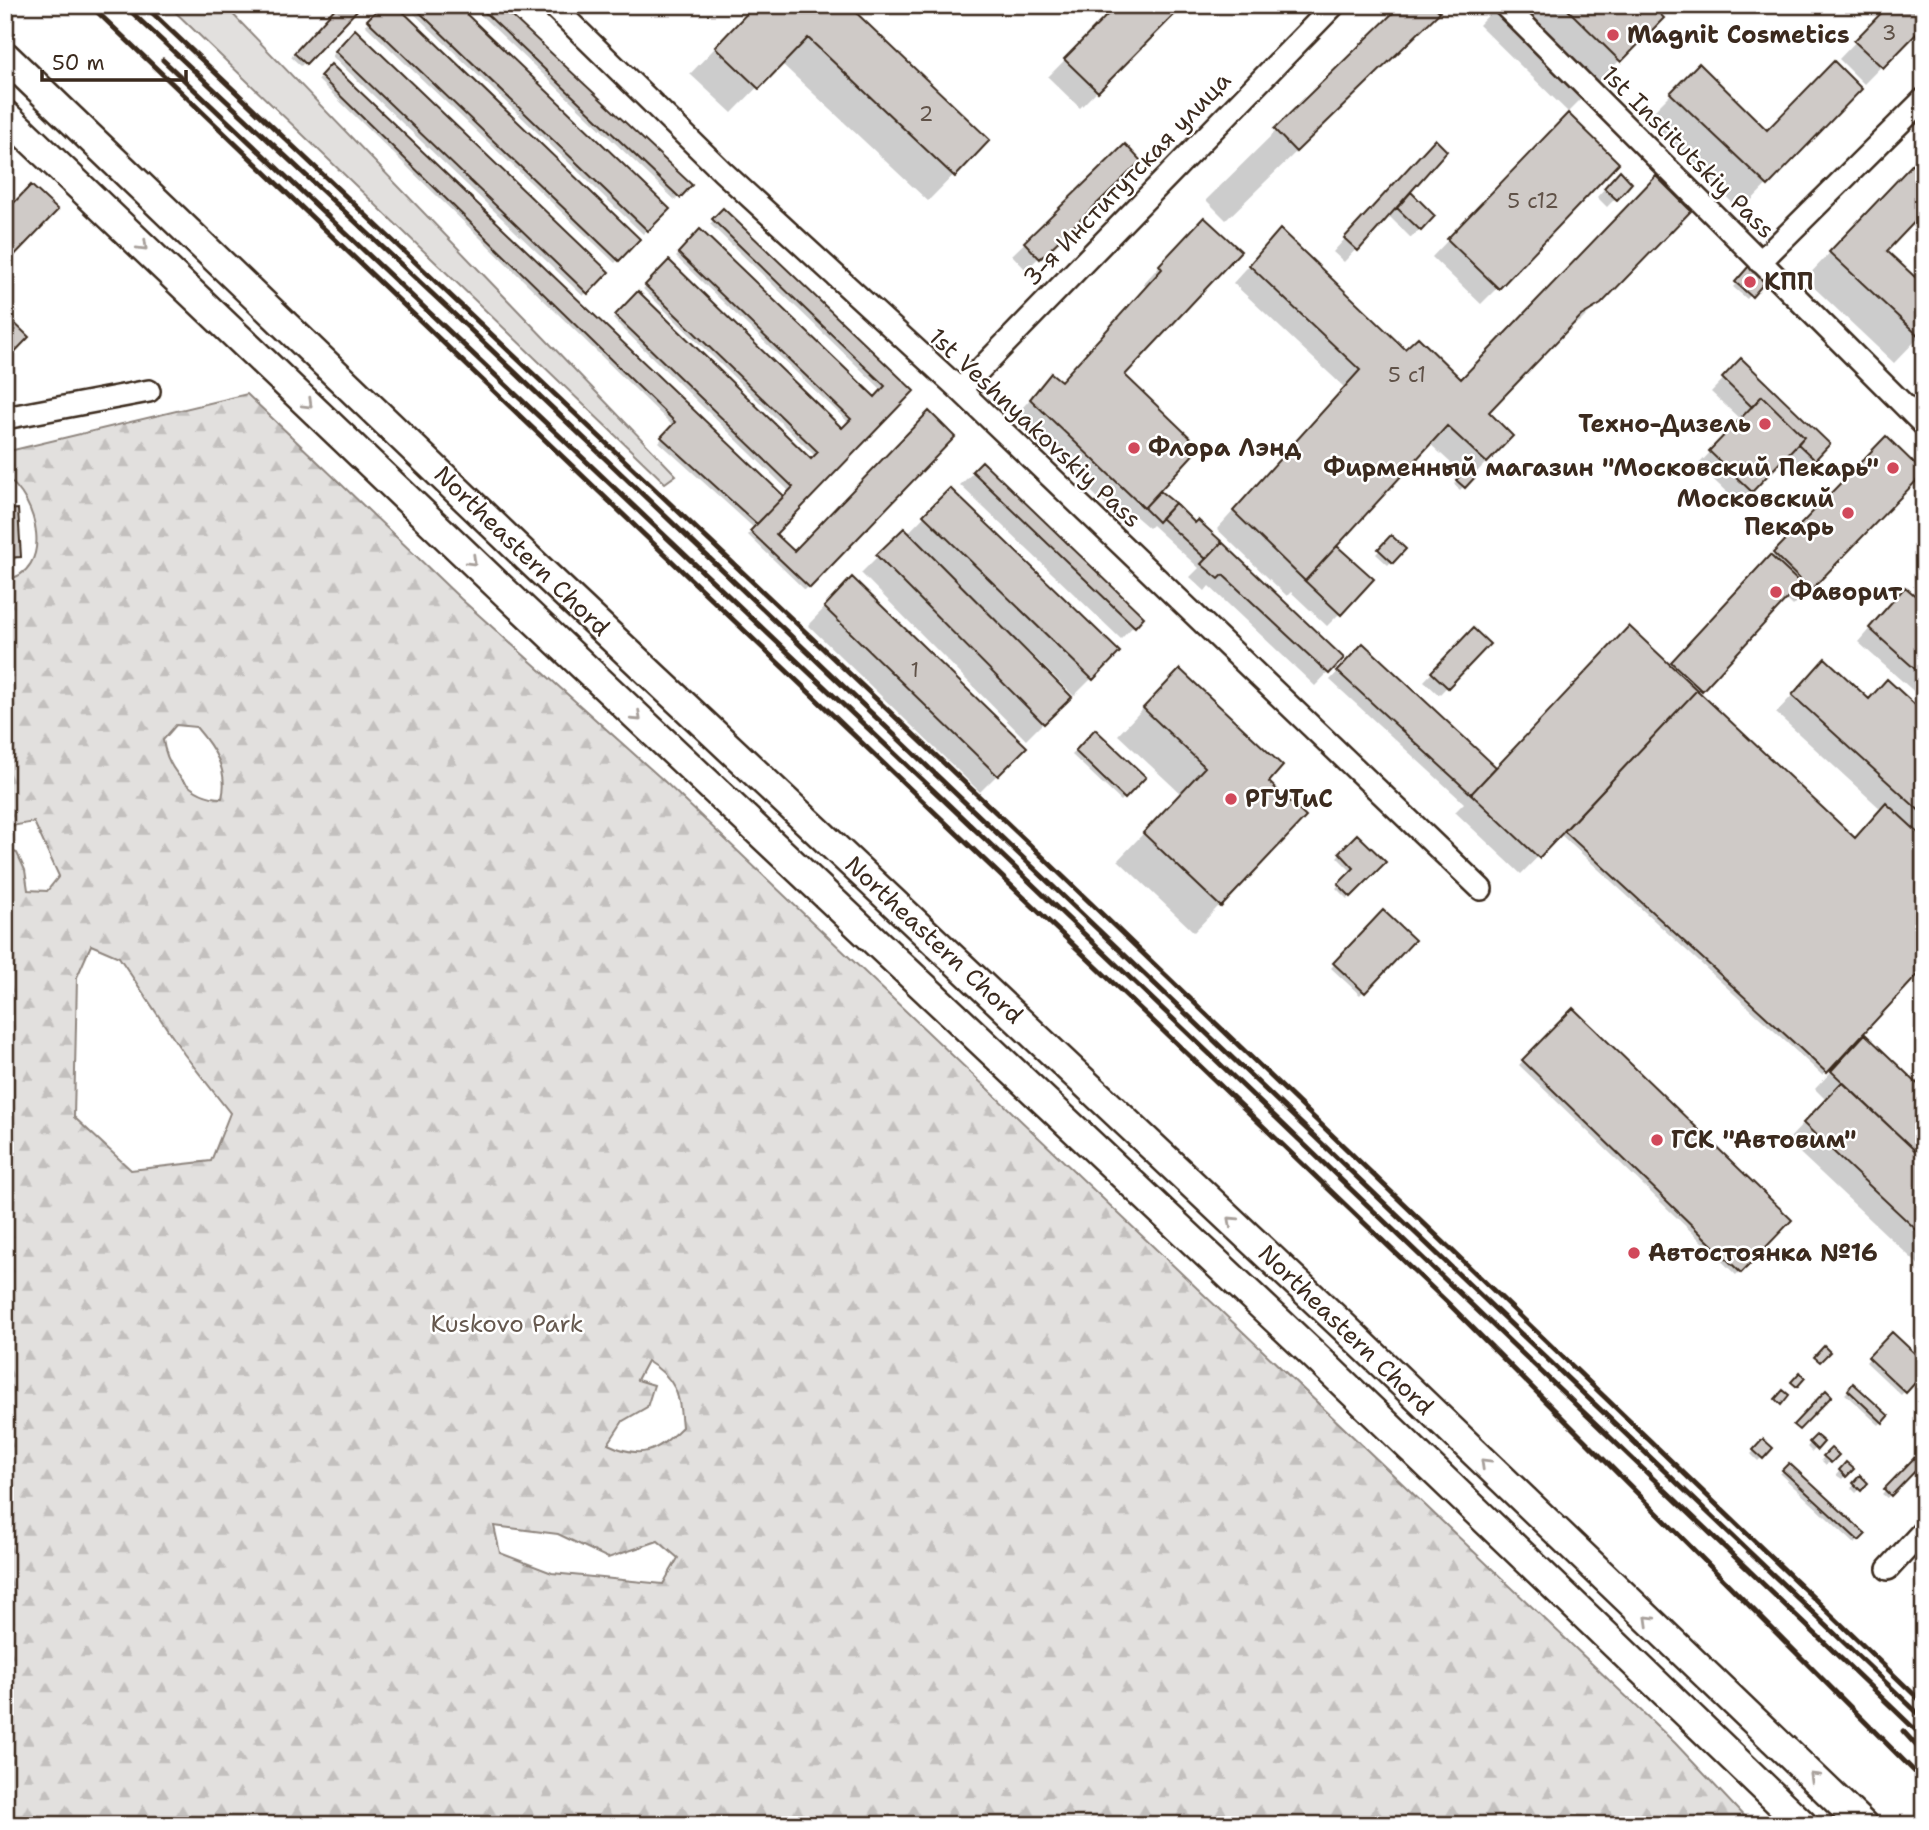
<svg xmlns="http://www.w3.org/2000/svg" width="1929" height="1830" font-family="'Shantell Sans',sans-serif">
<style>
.green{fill:#e2e0de;stroke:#8e857e;stroke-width:2}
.forest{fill:url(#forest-firs);stroke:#8e857e;stroke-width:2;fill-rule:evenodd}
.shadow{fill:#0003}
.building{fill:#cfcac7;stroke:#3b2a1e;stroke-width:2}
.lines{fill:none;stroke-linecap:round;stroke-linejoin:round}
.minor-casing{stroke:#3b2a1e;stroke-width:26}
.major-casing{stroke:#3b2a1e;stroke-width:33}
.minor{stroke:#fff;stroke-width:21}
.major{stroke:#fff;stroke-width:28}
.rail{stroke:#3b2a1e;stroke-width:5}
.oneway{stroke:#a79f9a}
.poi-dot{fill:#d1495b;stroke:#fff;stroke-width:2.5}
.labels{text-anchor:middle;stroke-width:5;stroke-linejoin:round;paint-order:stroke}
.number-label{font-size:21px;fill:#605248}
.poi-label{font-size:24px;font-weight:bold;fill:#3b2a1e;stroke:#fff;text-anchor:start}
.street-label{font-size:24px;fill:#3b2a1e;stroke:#fff}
.park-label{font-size:24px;fill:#65584e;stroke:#fff}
</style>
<defs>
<pattern id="forest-firs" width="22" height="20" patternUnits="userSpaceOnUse" patternTransform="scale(1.75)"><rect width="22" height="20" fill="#e2e0de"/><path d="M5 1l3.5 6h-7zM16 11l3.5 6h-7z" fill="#c3c0be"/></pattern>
</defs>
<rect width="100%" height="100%" fill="#fff"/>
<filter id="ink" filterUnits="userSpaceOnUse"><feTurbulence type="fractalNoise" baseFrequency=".0143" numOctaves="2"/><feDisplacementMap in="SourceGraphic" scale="14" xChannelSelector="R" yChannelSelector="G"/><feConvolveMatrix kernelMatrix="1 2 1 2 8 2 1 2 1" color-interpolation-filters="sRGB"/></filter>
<g filter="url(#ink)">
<path class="green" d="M168 5H224L676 475 665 483Z"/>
<path class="forest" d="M247 394 461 599 663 780 1675 1743 1752 1825H5V849L17 853 25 870 28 890 47 891 59 876 34 822 5 827V580C55 572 38 498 5 477V452ZM176 725 196 727C214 748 229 770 222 798 191 798 167 769 163 740ZM91 945 119 957 184 1054 230 1113 211 1161 131 1170 74 1117 77 977ZM647 1361C677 1379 679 1393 682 1427 657 1452 641 1460 608 1444L623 1421 647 1407 654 1385 637 1380ZM494 1526 558 1534 608 1558 658 1541 678 1558 663 1584 552 1573 500 1553Z"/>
<path class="shadow" d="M216 5H227L222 11Z
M340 5H359L301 66 291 57Z
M384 5 638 239 615 263 365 25Z
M405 5H454L667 209 643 234Z
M470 5H498L690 185 675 200Z
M756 5 988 140 928 201 781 63 732 113 690 74Z
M1119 5 1178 9 1080 108 1048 77Z
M1404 5 1368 82 1226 220 1206 200Z
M1498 5H1648L1662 18 1568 112 1479 25Z
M1891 5 1924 23 1864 84 1839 59Z
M355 32 607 272 583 296 332 56Z
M331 66 784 498 790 492 613 319 638 293 811 462 816 457 643 289 669 263 842 430 849 423 676 257 700 232 875 400 883 391 710 224 723 210 911 391 774 534 794 553 953 437 805 590 748 535 754 528 659 442 673 426 318 80Z
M1699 66 1767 132 1860 89 1741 211 1646 119Z
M1551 132 1498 287 1481 304 1432 257Z
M1125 146 1139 160 1026 270 1012 255Z
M1924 153 1885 251 1924 332 1894 363 1805 279Z
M1422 154 1403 198 1433 216 1411 238 1388 215 1344 262 1333 252Z
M1612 180 1630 183 1607 207 1597 197Z
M1689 211 1581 321 1563 331 1486 412 1511 436 1460 490 1454 484 1463 474 1429 443 1327 554 1340 613 1327 626 1291 592 1287 596 1217 529 1345 388 1233 283 1280 232 1405 352 1461 381Z
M1187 236 1123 375 1150 499 1195 525 1342 658 1315 686 1209 586 1205 591 1190 577 1199 568 1152 525 1149 528 1134 515 1125 524 1014 417 1051 376 1060 382 1147 287 1143 284Z
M1749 269 1763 281 1747 299 1733 287Z
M1741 361 1827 444 1801 471 1785 455 1738 503 1698 465 1741 420 1711 392Z
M1869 455 1810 589 1793 606 1785 598 1698 693 1855 840 1882 810 1776 713 1808 678 1924 752V965L1822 1075 1560 834 1521 874 1455 812 1464 803 1330 680 1363 645 1496 768 1669 665Z
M982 464 1142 617 1121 639 960 485Z
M950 490 1117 653 1074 696 1029 652 1027 654 1069 697 1026 740 861 573 904 530 907 534Z
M5 512 19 556 5 569Z
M1391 538 1403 549 1388 565 1376 554Z
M852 580 1025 747 980 792 808 625Z
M1893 602 1924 605V689L1918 695 1858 642Z
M1473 630 1488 644 1439 695 1424 681Z
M1154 697 1267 782 1304 817 1194 932 1118 860 1181 794 1118 735Z
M1095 731 1143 777 1121 801 1072 755Z
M1357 836 1383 862 1347 899 1336 888 1352 872 1337 857Z
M1384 913 1412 940 1360 995 1331 968Z
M1573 1010 1790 1220 1736 1275 1519 1065Z
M1848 1054 1924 1092V1270L1787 1141 1826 1100 1815 1089Z
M1892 1335 1924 1371 1901 1395 1866 1362Z
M1853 1386 1887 1417 1879 1425 1845 1394Z
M1816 1437 1822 1442 1812 1452 1807 1447Z
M1764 1441 1771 1448 1758 1461 1751 1454Z
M1831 1450 1836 1455 1826 1465 1821 1460Z
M1917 1457 1922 1461 1887 1498 1882 1494Z
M1846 1464 1851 1469 1842 1479 1836 1475Z
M1789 1465 1864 1535 1855 1544 1780 1474Z
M1860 1478 1866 1483 1856 1493 1851 1488Z"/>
<path class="building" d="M338 5H362L306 64 294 53Z
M382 5H396L640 239 619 261 367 20Z
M412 5H457L670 209 648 231Z
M477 5H500L692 185 680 198Z
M755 5H848L990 140 955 177 808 38 759 89 715 47Z
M1117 5H1176L1180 9 1098 92 1064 59Z
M1401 5H1433L1440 12 1296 152 1274 129Z
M1563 5H1651L1664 18 1621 62Z
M1889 5H1924V26L1883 68 1854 41Z
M355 29 609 272 588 294 335 51Z
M1834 61 1862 89 1768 186 1670 93 1699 63 1767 130Z
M331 64 784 496 757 524 661 437 675 422 320 76Z
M1568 113 1619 163 1499 289 1447 239Z
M1435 139 1447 151 1358 251 1344 238Z
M1125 144 1141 161 1040 259 1024 242Z
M1924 152V212L1887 251 1915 277 1922 270 1924 272V335L1921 338 1829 252Z
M1620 170 1632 183 1617 200 1604 188Z
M1656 176 1691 211 1601 304 1581 316 1489 412 1513 436 1487 463 1447 426 1305 581 1233 511 1360 370 1249 265 1280 229 1405 349 1418 337 1461 379Z
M31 185 58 210 5 265V212Z
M1411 192 1435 216 1421 231 1397 208Z
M723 208 914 391 776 534 794 551 929 411 955 437 810 588 750 531 793 487 615 315 638 291 811 459 818 452 645 285 669 260 842 428 851 419 678 253 700 229 875 397 885 386 712 219Z
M1204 217 1241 251 1125 375 1200 447 1144 508 1030 399 1051 373 1061 381 1162 269 1159 265Z
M1749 266 1766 281 1752 297 1735 282Z
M5 314 29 337 5 362Z
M1741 358 1830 444 1815 460 1798 444 1804 437 1762 396 1752 407 1722 378Z
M1762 396 1804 437 1752 492 1709 451Z
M1886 436 1924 473 1811 590 1773 553Z
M982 461 1144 617 1135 627 972 471Z
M1468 467 1477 475 1465 488 1456 480Z
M950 488 1120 652 1093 680 923 515Z
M1160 491 1175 503 1158 522 1144 508Z
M1175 503 1195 523 1198 520 1222 542 1206 559 1161 518Z
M18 509 21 557 5 558V510Z
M904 528 1072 697 1044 724 876 555Z
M1391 535 1406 549 1393 563 1378 549Z
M1222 542 1344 658 1329 674 1223 575 1219 579 1201 564Z
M1337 546 1374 579 1341 615 1305 581Z
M1770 555 1801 584 1702 691 1671 662Z
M852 577 1027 747 998 776 824 607Z
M1905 587 1924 603V677L1869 628Z
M1629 626 1697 690 1539 858 1471 794Z
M1473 628 1490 644 1448 688 1431 672Z
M1363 643 1496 767 1471 794 1337 671Z
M1825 658 1869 699 1887 679 1924 713V815L1792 695Z
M1180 669 1283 766 1269 782 1306 817 1221 907 1143 833 1205 767 1143 708Z
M1697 690 1855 838 1886 803 1924 838V968L1827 1073 1564 831Z
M1095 729 1146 777 1125 799 1075 751Z
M1357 834 1386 862 1351 897 1338 884 1354 868 1339 852Z
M1383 910 1415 940 1365 993 1333 963Z
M1573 1008 1792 1220 1741 1273 1522 1060Z
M1865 1034 1924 1090V1159L1831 1071Z
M1842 1082 1924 1159V1237L1803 1123Z
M1892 1332 1924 1362V1373L1906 1393 1868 1357Z
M1824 1346 1830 1352 1820 1362 1814 1357Z
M1800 1372 1805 1378 1797 1387 1791 1382Z
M1853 1383 1889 1416 1883 1423 1848 1390Z
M1783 1390 1789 1395 1781 1405 1775 1399Z
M1826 1390 1832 1396 1799 1430 1793 1425Z
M1816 1435 1824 1442 1817 1450 1809 1442Z
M1763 1439 1773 1448 1763 1459 1753 1450Z
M1831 1448 1839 1455 1831 1463 1823 1456Z
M1917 1455 1924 1462 1891 1496 1884 1489Z
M1846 1462 1854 1469 1846 1477 1839 1470Z
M1789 1463 1866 1534 1859 1541 1782 1470Z
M1860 1475 1868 1483 1861 1491 1853 1483Z"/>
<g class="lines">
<g class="minor-casing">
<path id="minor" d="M552 5 723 172 960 390 1481 889
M1504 5 1924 425
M1760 262 1924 99
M960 390 1334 5
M5 418 149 391
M1888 1569 1924 1530"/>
</g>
<g class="major-casing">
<path id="major" d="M5 56 535 565 1345 1328 1863 1825
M5 115 509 596 1314 1355 1803 1825"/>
</g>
<use href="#minor" class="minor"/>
<use href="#major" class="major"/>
<path class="rail" d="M90 5 1449 1304 1924 1781
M124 5 455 315 1924 1719
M144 5 1025 840 1924 1704
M163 60 1007 860 1924 1738
M1903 1731 1924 1754"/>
</g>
<defs><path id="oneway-chevron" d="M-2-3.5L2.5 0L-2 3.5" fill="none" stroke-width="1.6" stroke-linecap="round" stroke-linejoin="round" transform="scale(1.75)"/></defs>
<g class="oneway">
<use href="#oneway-chevron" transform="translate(143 246) rotate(44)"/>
<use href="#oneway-chevron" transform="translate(308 404) rotate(44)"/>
<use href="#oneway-chevron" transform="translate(472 561) rotate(44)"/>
<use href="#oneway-chevron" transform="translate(637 717) rotate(43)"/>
<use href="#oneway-chevron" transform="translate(1232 1221) rotate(-137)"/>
<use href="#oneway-chevron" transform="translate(1485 1463) rotate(-136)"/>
<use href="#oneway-chevron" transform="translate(1649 1620) rotate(-136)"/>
<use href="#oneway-chevron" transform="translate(1814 1777) rotate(-136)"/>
</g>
</g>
<g class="poi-dot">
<circle cx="1613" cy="35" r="7"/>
<circle cx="1750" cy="282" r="7"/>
<circle cx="1765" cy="424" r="7"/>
<circle cx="1134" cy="448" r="7"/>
<circle cx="1893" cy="468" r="7"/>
<circle cx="1848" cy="513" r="7"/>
<circle cx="1776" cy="592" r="7"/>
<circle cx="1231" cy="799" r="7"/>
<circle cx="1657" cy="1140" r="7"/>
<circle cx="1634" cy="1253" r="7"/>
</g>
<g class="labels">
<g class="number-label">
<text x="1889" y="40">3</text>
<text x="926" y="121">2</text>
<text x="1533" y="208">5 с12</text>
<text x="1407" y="382">5 с1</text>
<text x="915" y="677">1</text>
</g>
<g class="poi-label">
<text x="1627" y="43">Magnit Cosmetics</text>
<text x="1764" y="290">КПП</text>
<text x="1751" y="432" text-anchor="end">Техно-Дизель</text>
<text x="1148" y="456">Флора Лэнд</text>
<text x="1879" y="476" text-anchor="end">Фирменный магазин "Московский Пекарь"</text>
<text x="1834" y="507" text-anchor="end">Московский<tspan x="1834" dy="28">Пекарь</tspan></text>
<text x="1790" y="600">Фаворит</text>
<text x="1245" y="807">РГУТиС</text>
<text x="1671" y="1148">ГСК "Автовим"</text>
<text x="1648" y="1261">Автостоянка №16</text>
</g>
<g class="street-label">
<text transform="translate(1688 152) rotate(45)" y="8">1st Institutskiy Pass</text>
<text transform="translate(1127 179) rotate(-46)" y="8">3-я Институтская улица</text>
<text transform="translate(1035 428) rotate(43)" y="8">1st Veshnyakovskiy Pass</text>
<text transform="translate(522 551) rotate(44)" y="8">Northeastern Chord</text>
<text transform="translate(934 940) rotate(43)" y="8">Northeastern Chord</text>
<text transform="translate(1346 1330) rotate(44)" y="8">Northeastern Chord</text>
</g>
<g class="park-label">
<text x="507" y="1332">Kuskovo Park</text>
</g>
</g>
<rect width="1929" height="1830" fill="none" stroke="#fff" stroke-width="28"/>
<rect x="14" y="14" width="1901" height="1802" fill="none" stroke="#3b2a1e" stroke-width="2.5" filter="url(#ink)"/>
<path d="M42 70v10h144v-10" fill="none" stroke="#3b2a1e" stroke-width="3.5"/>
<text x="52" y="70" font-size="21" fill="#3b2a1e" stroke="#ffffff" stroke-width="5" paint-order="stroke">50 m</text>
</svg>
